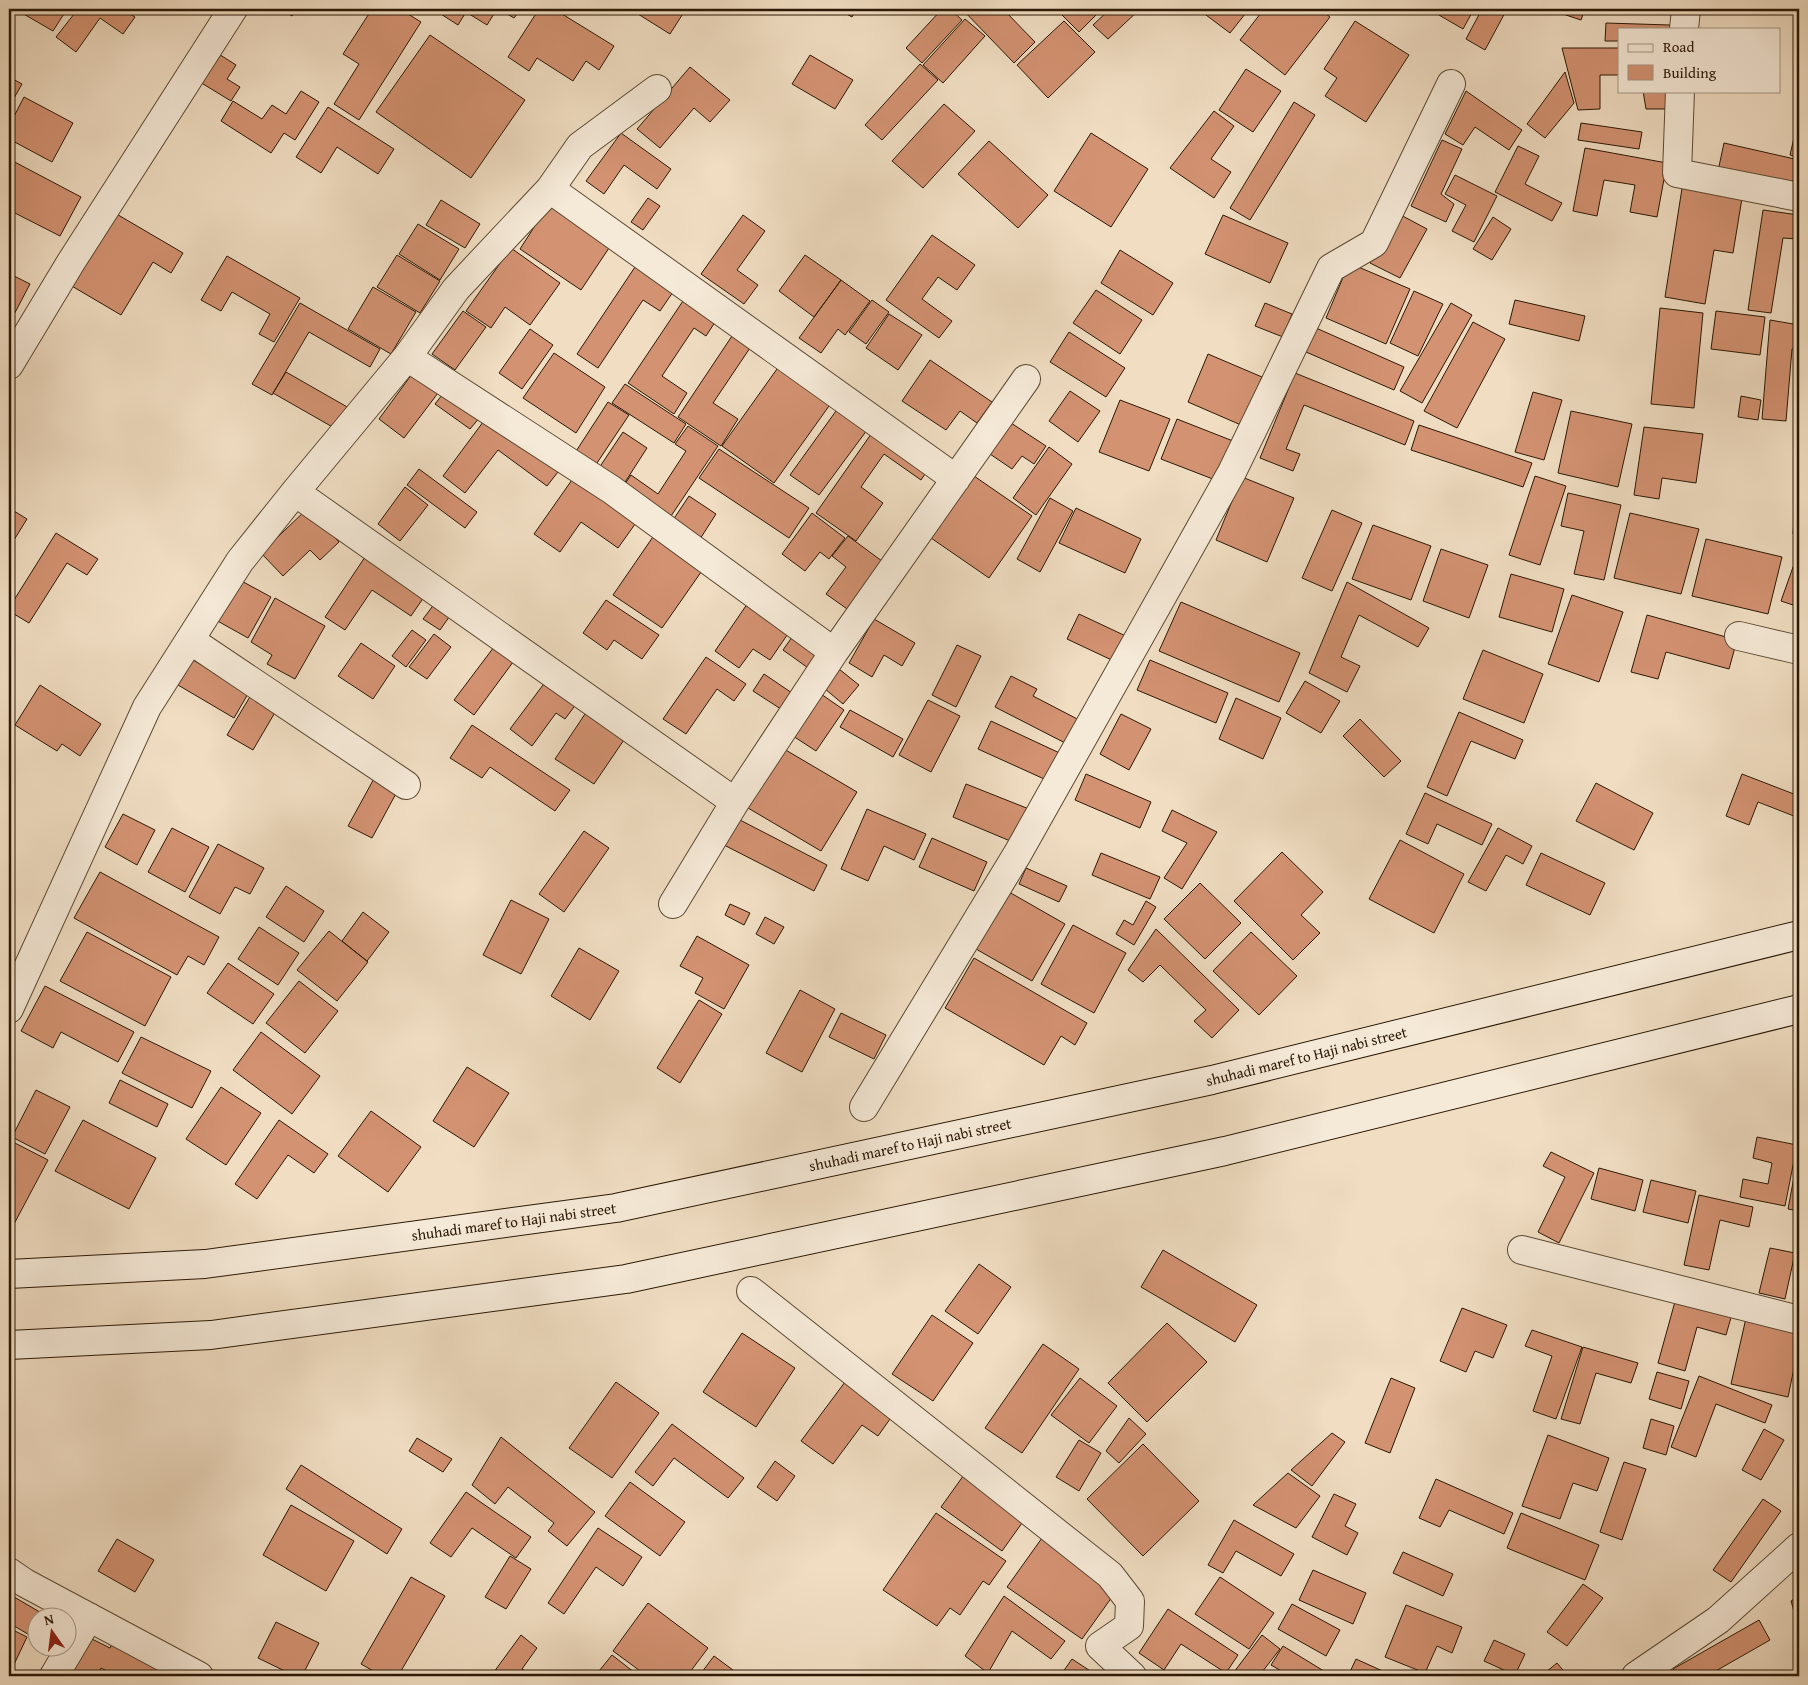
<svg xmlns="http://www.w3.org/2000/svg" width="1808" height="1685" font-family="'Gentium Book Plus',serif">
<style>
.building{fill:#d39272;stroke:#2b1905}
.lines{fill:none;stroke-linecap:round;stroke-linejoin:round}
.minor-casing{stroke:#5c4a34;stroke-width:30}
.secondary-casing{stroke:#2b1905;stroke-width:30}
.minor{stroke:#f5e9d7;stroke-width:28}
.secondary{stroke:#f5e9d7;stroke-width:28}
.labels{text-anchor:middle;stroke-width:4;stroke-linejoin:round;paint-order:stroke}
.street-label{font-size:15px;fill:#2b1905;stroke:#f5e9d7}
</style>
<rect width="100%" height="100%" fill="#f0ddc2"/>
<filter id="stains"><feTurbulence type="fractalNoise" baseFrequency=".004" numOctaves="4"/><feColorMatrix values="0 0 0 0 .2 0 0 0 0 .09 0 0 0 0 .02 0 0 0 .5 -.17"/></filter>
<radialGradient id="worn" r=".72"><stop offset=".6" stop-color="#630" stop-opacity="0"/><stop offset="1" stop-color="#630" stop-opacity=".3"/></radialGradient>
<path class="building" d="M15 9H67L53 31Z
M78 9H123L135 17 123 34 100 18 76 52 56 37Z
M281 9H296L292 16Z
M372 9H400L421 22 359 120 334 104 359 64 343 54Z
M433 9H497L487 25 466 12 458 25Z
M499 9H521L514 18Z
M539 9H554L614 46 599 70 586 61 573 81 537 58 529 71 508 57Z
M630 9H680L684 12 670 34Z
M838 9H856L852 17Z
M942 9H950L962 20 922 63 906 48Z
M962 9H1003L1035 42 1014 63Z
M1056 9H1102L1079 32Z
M1110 9 1139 10 1108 39 1093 25Z
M1198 9H1249L1230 33Z
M1264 9H1320L1330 17 1285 75 1240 40Z
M1433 9H1474L1463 29 1432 11Z
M1482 9H1507L1485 50 1466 39Z
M1562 9H1585L1581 20 1560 13Z
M965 19 985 36 943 83 923 65Z
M1064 21 1095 52 1048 98 1017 65Z
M1355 21 1409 55 1366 122 1325 96 1337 78 1324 69Z
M1606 23 1670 25V29H1619V41H1605Z
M430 35 525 100 471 178 376 112Z
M1562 48H1619V75H1600V109L1578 110Z
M214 51 236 65 227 79 240 87 231 101 195 79Z
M810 55 853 80 835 109 792 84Z
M920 64 938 80 882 140 865 125Z
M690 67 730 100 710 122 694 108 660 148 637 129Z
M1246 69 1281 91 1253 132 1219 110Z
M1565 72 1574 103 1545 138 1527 124Z
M9 77 22 84 9 107Z
M301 91 319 102 295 140 284 133 271 153 221 121 233 101 262 119 272 105 286 114Z
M1466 91 1522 130 1509 150 1475 127 1463 145 1445 134Z
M1643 91H1669V109H1646Z
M24 97 73 123 52 162 9 139V126Z
M1294 102 1315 115 1250 220 1230 208Z
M944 104 975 131 923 188 892 161Z
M328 107 394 149 378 174 337 147 321 173 296 157Z
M1214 111 1234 126 1211 159 1231 172 1214 198 1170 168Z
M1799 116V157L1790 155Z
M1581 123 1642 132 1639 149 1578 140Z
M621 133 671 169 657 189 624 165 604 194 586 181Z
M1091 133 1148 169 1111 227 1054 191Z
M1442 140 1462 149 1441 194 1454 204 1446 222 1411 206Z
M989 141 1048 195 1018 228 958 174Z
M1724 143 1799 160V189L1718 171Z
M1518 146 1539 156 1525 184 1562 203 1552 221 1495 192Z
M1585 148 1667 163 1657 217 1630 212 1635 185 1604 180 1597 216 1573 211Z
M9 159 81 197 60 236 9 210Z
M1455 175 1497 196 1474 242 1452 231 1466 205 1445 194Z
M1683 182 1743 192 1733 253 1714 250 1705 304 1665 297Z
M648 198 660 206 643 230 631 222Z
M441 200 480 224 465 248 426 225Z
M549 204 611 245 581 290 520 249Z
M108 209 183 253 171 273 153 262 121 315 65 282Z
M1763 210 1799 215 1797 239 1783 238 1771 313 1748 310Z
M1397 213 1427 229 1400 278 1370 263Z
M743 215 765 231 737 270 758 285 744 304 701 274Z
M1223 215 1288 243 1270 283 1205 254Z
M1493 217 1511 229 1492 260 1473 249Z
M418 224 459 249 440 280 399 254Z
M932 235 975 265 957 290 938 277 922 299 952 321 939 338 886 300Z
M511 248 560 283 530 325 505 307 491 328 466 311Z
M1120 250 1173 283 1153 315 1101 283Z
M397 255 440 281 420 313 377 287Z
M805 255 841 280 814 317 779 291Z
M227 256 300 298 274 342 259 334 270 314 232 292 221 311 201 300Z
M1349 263 1410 289 1386 344 1326 318Z
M637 264 675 289 660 311 643 300 598 368 577 354Z
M14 276 30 284 9 324V286Z
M841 280 870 301 845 335 838 329 821 353 799 338Z
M373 287 416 312 391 354 348 329Z
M1096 290 1142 320 1120 354 1073 323Z
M1414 291 1443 304 1418 356 1390 343Z
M687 295 719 316 706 336 694 328 662 376 687 393 674 414 628 383Z
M872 300 889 312 866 344 849 332Z
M1515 300 1585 316 1579 341 1509 324Z
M300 303 380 349 370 367 309 332 272 395 252 384Z
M1265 303 1292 314 1283 337 1255 326Z
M1451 303 1472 315 1422 403 1400 391Z
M1660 308 1703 313 1694 408 1651 404Z
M463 311 486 327 455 370 432 354Z
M1716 311 1765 317 1760 355 1711 349Z
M889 314 922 335 898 370 866 348Z
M1770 320 1799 325V350L1792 349 1786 421 1762 419Z
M1473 322 1505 339 1457 428 1424 411Z
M1316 328 1404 367 1394 390 1306 352Z
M530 329 553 345 522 389 499 373Z
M1069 332 1125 368 1106 397 1050 362Z
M734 333 752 345 713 403 738 419 721 446 678 417Z
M554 353 605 387 576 433 523 398Z
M1208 354 1262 377 1241 425 1188 402Z
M930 360 992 402 977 423 960 411 946 430 902 401Z
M782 362 834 399 774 483 722 446Z
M415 370 441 389 404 438 379 419Z
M286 372 349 408 336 429 273 393Z
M1295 373 1414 421 1405 445 1304 405 1286 449 1300 454 1293 471 1260 458Z
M625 384 686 424 674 443 612 403Z
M446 390 481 416 470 429 435 404Z
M1070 391 1100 411 1078 442 1049 421Z
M1533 392 1562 400 1544 460 1515 452Z
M1741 396 1761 400 1758 420 1738 417Z
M1120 400 1170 419 1149 471 1099 452Z
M608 402 629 415 591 472 571 459Z
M841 404 870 426 819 495 790 475Z
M1571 411 1632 424 1618 487 1558 473Z
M489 414 561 468 547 486 498 450 465 493 443 476Z
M1177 419 1233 441 1218 481 1161 459Z
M1011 423 1046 446 1034 464 1022 456 1012 469 990 454Z
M1419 425 1532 463 1523 487 1411 450Z
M688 426 718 446 667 522 620 491 631 475 658 494 686 451 675 444Z
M876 427 931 465 921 480 884 454 861 487 883 503 856 541 816 513Z
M1644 427 1703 434 1696 483 1662 478 1659 499 1634 495Z
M623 432 647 448 620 490 595 474Z
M1049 447 1072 464 1036 515 1013 498Z
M719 449 809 508 789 538 699 478Z
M1799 449V535L1793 534Z
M419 469 477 512 465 528 407 485Z
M974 476 1032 516 989 578 931 538Z
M1535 476 1566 486 1540 565 1509 555Z
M574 477 638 520 618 548 581 522 560 552 534 534Z
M1242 477 1294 498 1267 562 1216 540Z
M405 487 428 505 400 541 378 524Z
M1568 493 1621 505 1604 580 1574 574 1584 531 1561 526Z
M689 496 716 514 700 539 673 520Z
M1050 498 1073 511 1040 572 1017 559Z
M9 508 27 519 9 548Z
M1076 508 1141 539 1125 573 1059 543Z
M307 509 339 542 320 560 310 550 283 576 261 553Z
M1332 510 1362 523 1332 591 1302 578Z
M812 513 845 538 829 559 820 552 805 571 782 554Z
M1630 513 1699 529 1681 594 1614 578Z
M1373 525 1431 546 1411 600 1352 579Z
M657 531 706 565 662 628 613 595Z
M56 533 98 559 87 575 67 563 29 623 9 611V608Z
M848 536 886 564 850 611 826 594 846 567 832 556Z
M1706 539 1782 557 1768 614 1692 596Z
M1441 549 1488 565 1469 618 1423 601Z
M1798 553H1799V607L1781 601Z
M367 554 426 594 411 616 372 590 345 630 325 617Z
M1511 574 1564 589 1552 632 1499 617Z
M236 578 271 597 248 638 214 619Z
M1347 582 1429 628 1418 647 1359 615 1341 657 1360 666 1347 692 1309 673Z
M1572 595 1623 612 1599 682 1548 664Z
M752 597 794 625 770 660 753 649 739 668 715 651Z
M275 598 325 626 295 679 267 664 272 655 251 642Z
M438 599 454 610 440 630 423 619Z
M606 600 659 635 642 659 614 640 607 650 583 633Z
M1181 602 1300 653 1279 702 1159 651Z
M1079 614 1130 638 1118 663 1067 639Z
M1647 615 1737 640 1729 669 1666 652 1658 679 1631 672Z
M874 619 915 643 902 666 884 655 872 677 849 663Z
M412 630 426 640 406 667 392 656Z
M797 630 825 650 811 670 783 650Z
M434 634 451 647 427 679 409 667Z
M500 639 519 654 474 715 454 700Z
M361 643 395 666 373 699 338 676Z
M957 645 981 656 956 707 932 695Z
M1483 650 1543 674 1524 723 1463 699Z
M706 657 746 684 734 701 717 689 686 734 663 719Z
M193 660 249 692 234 718 178 685Z
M1150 660 1228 693 1216 723 1137 690Z
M839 669 859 685 843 704 824 688Z
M764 674 795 695 784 711 753 691Z
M1011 676 1037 689 1033 696 1083 722 1071 746 995 707Z
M549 677 580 699 565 719 556 713 532 746 510 729Z
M1305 681 1340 701 1321 733 1286 713Z
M40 685 101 724 80 756 62 744 57 751 15 725Z
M821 694 844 710 816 751 793 736Z
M251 695 277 709 253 750 227 735Z
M1236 698 1281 718 1263 759 1219 739Z
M928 700 960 716 931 772 899 755Z
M589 708 628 734 594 784 555 759Z
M850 710 903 739 893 757 840 727Z
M1459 712 1523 740 1515 759 1471 741 1447 796 1427 787Z
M1121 714 1151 729 1129 770 1100 754Z
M1360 719 1401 761 1384 777 1343 736Z
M991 721 1066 756 1053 783 978 749Z
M472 725 570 790 555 811 490 767 482 778 450 758Z
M784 749 857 792 821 851 748 808Z
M1086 774 1151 802 1140 828 1075 800Z
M1742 774 1799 796V818L1758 802 1749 825 1726 816Z
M376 775 399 788 372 838 348 826Z
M1596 783 1653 813 1634 850 1576 821Z
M966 784 1029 809 1015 843 953 817Z
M1425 793 1492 824 1482 845 1437 824 1428 844 1406 834Z
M867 809 926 834 914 860 884 846 868 881 841 869Z
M1172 810 1217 832 1182 889 1164 878 1187 843 1162 831Z
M123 814 155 830 137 865 105 847Z
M738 819 827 865 814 891 724 845Z
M172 828 209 847 185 892 148 872Z
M1498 828 1532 846 1523 864 1506 855 1486 891 1468 882Z
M584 831 609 848 564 912 539 894Z
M932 838 987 862 974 891 919 867Z
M1400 840 1464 874 1434 933 1369 899Z
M218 844 264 868 250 894 235 887 220 914 189 897Z
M1282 852 1323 892 1301 915 1320 933 1293 960 1234 901Z
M1101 853 1160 877 1150 899 1092 875Z
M1541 853 1605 883 1590 915 1526 885Z
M1026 868 1067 886 1059 902 1019 884Z
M100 872 219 937 204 965 188 956 177 975 74 918Z
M1200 883 1241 923 1205 959 1164 919Z
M286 886 324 911 304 942 266 917Z
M1009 892 1065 924 1032 981 976 949Z
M511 900 549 919 521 974 483 955Z
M1146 901 1156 907 1134 945 1116 934 1124 920 1133 925Z
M730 904 750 913 744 925 725 915Z
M363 912 389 932 367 961 342 941Z
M765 917 784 927 774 944 756 934Z
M1073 925 1126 953 1094 1013 1041 984Z
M259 927 299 953 278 985 238 959Z
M1156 929 1239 1010 1212 1038 1194 1021 1206 1010 1160 965 1143 982 1128 970Z
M329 931 368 962 337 1001 297 970Z
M87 932 171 977 145 1026 60 981Z
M1251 932 1297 976 1259 1015 1213 971Z
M697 936 749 965 724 1009 695 993 703 978 680 966Z
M579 948 619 971 590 1020 551 996Z
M974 958 1087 1023 1075 1045 1061 1036 1044 1065 945 1008Z
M228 963 274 994 253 1024 207 993Z
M299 981 338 1011 305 1053 266 1023Z
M45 986 134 1032 118 1062 61 1032 53 1048 21 1031Z
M800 990 835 1009 802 1072 766 1053Z
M699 1000 722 1014 680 1083 657 1068Z
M841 1013 886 1035 874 1059 829 1037Z
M261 1032 320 1076 292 1114 233 1070Z
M141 1037 211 1071 192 1108 122 1073Z
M467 1067 509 1093 474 1147 433 1121Z
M120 1080 168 1104 157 1127 109 1103Z
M221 1087 261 1113 226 1165 186 1139Z
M36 1090 70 1107 45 1154 12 1137Z
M371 1111 421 1147 388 1192 338 1156Z
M83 1120 156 1158 129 1209 55 1171Z
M279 1120 328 1154 314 1173 288 1155 257 1199 235 1184Z
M1757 1137 1797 1145 1785 1206 1740 1197 1743 1179 1768 1184 1772 1163 1753 1158Z
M9 1140 48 1160 14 1224 9 1221Z
M1799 1150V1211L1788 1209Z
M1551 1152 1594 1173 1559 1243 1538 1232 1565 1177 1543 1166Z
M1599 1168 1643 1180 1635 1211 1591 1199Z
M1651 1180 1696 1191 1688 1223 1643 1212Z
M1699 1195 1753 1207 1749 1227 1720 1220 1709 1270 1684 1265Z
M1770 1248 1795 1253 1785 1299 1759 1293Z
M1163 1250 1257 1305 1235 1342 1141 1287Z
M979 1264 1011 1287 978 1334 945 1311Z
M1676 1298 1732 1314 1726 1335 1697 1327 1685 1371 1658 1363Z
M1462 1308 1507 1325 1493 1358 1475 1351 1466 1372 1440 1361Z
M932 1315 973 1343 933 1401 892 1374Z
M1746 1318 1799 1330V1344L1788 1397 1731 1384Z
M1167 1323 1207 1362 1147 1422 1108 1383Z
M1532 1330 1582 1347 1556 1419 1533 1411 1552 1356 1525 1346Z
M742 1333 795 1368 756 1427 703 1392Z
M1043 1344 1079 1369 1022 1453 985 1428Z
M1583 1347 1638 1363 1631 1383 1596 1373 1580 1424 1561 1419Z
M1657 1372 1689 1381 1681 1409 1649 1399Z
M1699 1376 1772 1405 1765 1423 1716 1404 1696 1457 1671 1447Z
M848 1378 895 1412 878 1436 862 1425 833 1464 801 1441Z
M1080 1378 1117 1406 1089 1443 1051 1415Z
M1391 1378 1415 1388 1390 1453 1365 1443Z
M616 1382 659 1413 612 1478 569 1448Z
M1129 1418 1146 1434 1119 1463 1106 1451Z
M1651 1419 1674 1426 1666 1455 1643 1448Z
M672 1424 744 1478 728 1498 674 1458 653 1486 635 1472Z
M1764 1429 1784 1440 1761 1480 1742 1470Z
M1332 1433 1345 1442 1312 1486 1291 1470Z
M1548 1435 1609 1458 1597 1491 1573 1483 1560 1519 1522 1506Z
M501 1437 595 1512 567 1546 548 1531 554 1523 508 1487 495 1504 472 1485Z
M417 1438 452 1459 443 1472 409 1451Z
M1079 1440 1101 1453 1079 1491 1056 1477Z
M1143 1444 1199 1501 1143 1556 1087 1499Z
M775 1461 795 1476 777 1501 757 1487Z
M1624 1462 1646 1469 1622 1540 1600 1532Z
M301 1465 402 1529 387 1554 286 1489Z
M966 1472 1027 1516 1002 1551 941 1507Z
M1288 1473 1320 1496 1296 1528 1253 1505Z
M1436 1479 1513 1513 1504 1534 1449 1510 1440 1527 1419 1518Z
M630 1482 685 1522 660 1556 605 1516Z
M466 1492 531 1537 516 1558 472 1528 451 1557 430 1543Z
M1334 1494 1356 1504 1345 1526 1358 1533 1347 1555 1312 1537Z
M1763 1499 1781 1511 1731 1582 1713 1570Z
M291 1505 354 1541 326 1591 263 1555Z
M936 1513 1006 1561 989 1585 983 1581 960 1615 950 1608 937 1626 883 1590Z
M1521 1513 1599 1545 1585 1580 1507 1548Z
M1234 1520 1294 1554 1281 1576 1236 1551 1223 1573 1208 1565Z
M598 1528 642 1557 623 1586 596 1567 564 1614 548 1603Z
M1042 1538 1117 1590 1082 1639 1007 1587Z
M117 1539 154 1560 135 1592 98 1571Z
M1403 1552 1453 1574 1443 1596 1393 1573Z
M510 1556 531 1569 506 1609 485 1597Z
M1313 1570 1366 1593 1353 1624 1299 1600Z
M411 1577 445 1596 398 1676H382L361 1664Z
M1220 1577 1274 1613 1249 1649 1195 1614Z
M1583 1584 1603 1598 1567 1646 1547 1632Z
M9 1594 50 1618H38V1640L9 1623Z
M1004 1596 1065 1641 1051 1659 1012 1631 988 1673 965 1656Z
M1799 1596V1628L1791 1601Z
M648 1603 708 1648 687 1676H647L613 1651Z
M1292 1604 1340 1630 1326 1656 1278 1629Z
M1406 1605 1462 1627 1452 1653 1437 1646 1425 1673 1385 1657Z
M1168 1609 1238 1655 1226 1673 1181 1644 1164 1670 1139 1653Z
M1759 1620 1770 1640 1707 1676H1677L1673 1669Z
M276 1622 319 1643 302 1676H295L258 1658Z
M9 1628 27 1637 9 1675Z
M521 1635 537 1648 522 1669 534 1676H491Z
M1262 1635 1280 1649 1259 1676H1231Z
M90 1638 110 1648 114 1639 186 1676H117L101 1668 97 1676H71Z
M1494 1640 1525 1654 1515 1675 1484 1661Z
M1283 1646 1332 1676H1290L1271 1665Z
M612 1655 639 1676H595Z
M714 1656 741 1676H699Z
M1072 1659 1098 1676H1060Z
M1356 1659 1387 1673 1385 1676H1348Z
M1557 1663 1568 1676H1541Z
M357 1671 366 1676H355Z"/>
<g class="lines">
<g class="minor-casing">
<path id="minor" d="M1684 29 1686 9
M1680 91 1677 173 1799 197
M550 189 956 479
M407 357 612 490 834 652
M9 365 71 262 233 9
M295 492 735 802
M1739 636 1799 650
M190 640 406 785
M673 904 735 802 834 652 1026 379
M9 1009 147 707 240 561 295 492 407 357 456 289 550 189 580 146 657 89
M864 1107 1018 853 1232 472 1331 268 1374 243 1451 84
M1522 1250 1799 1320
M751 1291 1110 1575 1130 1601 1129 1626 1100 1646 1132 1676
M9 1572 25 1583 199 1676
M54 1676 89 1617
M1636 1676 1718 1620 1799 1547"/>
</g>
<g class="secondary-casing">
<g id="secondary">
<path id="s1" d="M9 1274 205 1264 616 1208 1212 1080 1799 935"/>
<path d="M9 1345 211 1335 626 1279 1225 1151 1799 1009"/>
</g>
</g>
<use href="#minor" class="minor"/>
<use href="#secondary" class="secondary"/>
</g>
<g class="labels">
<g class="street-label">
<text dy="5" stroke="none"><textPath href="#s1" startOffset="1318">shuhadi maref to Haji nabi street</textPath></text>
<text dy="5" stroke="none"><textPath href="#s1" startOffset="912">shuhadi maref to Haji nabi street</textPath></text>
<text dy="5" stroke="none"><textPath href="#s1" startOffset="508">shuhadi maref to Haji nabi street</textPath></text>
</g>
</g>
<rect width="1808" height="1685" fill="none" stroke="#f0ddc2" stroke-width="30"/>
<rect x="10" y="10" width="1788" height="1665" fill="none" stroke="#2b1905" stroke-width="2.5"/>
<rect x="15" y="15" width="1778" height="1655" fill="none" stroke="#2b1905"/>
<rect x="1618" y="28" width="162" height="65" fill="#f5e9d7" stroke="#a49683"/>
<rect x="1628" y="44" width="25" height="8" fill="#f5e9d7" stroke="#a49683"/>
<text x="1663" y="52" font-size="15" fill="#2b1905">Road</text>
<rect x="1628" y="65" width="25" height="15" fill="#d39272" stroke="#a49683"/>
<text x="1663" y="78" font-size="15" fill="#2b1905">Building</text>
<g transform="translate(52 1632) rotate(346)"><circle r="24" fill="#f5e9d7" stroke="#a49683"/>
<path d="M0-4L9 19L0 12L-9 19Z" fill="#8f2418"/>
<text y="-8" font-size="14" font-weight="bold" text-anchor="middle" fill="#2b1905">N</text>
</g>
<rect width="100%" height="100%" filter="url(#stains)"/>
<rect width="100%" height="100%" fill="url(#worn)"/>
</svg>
